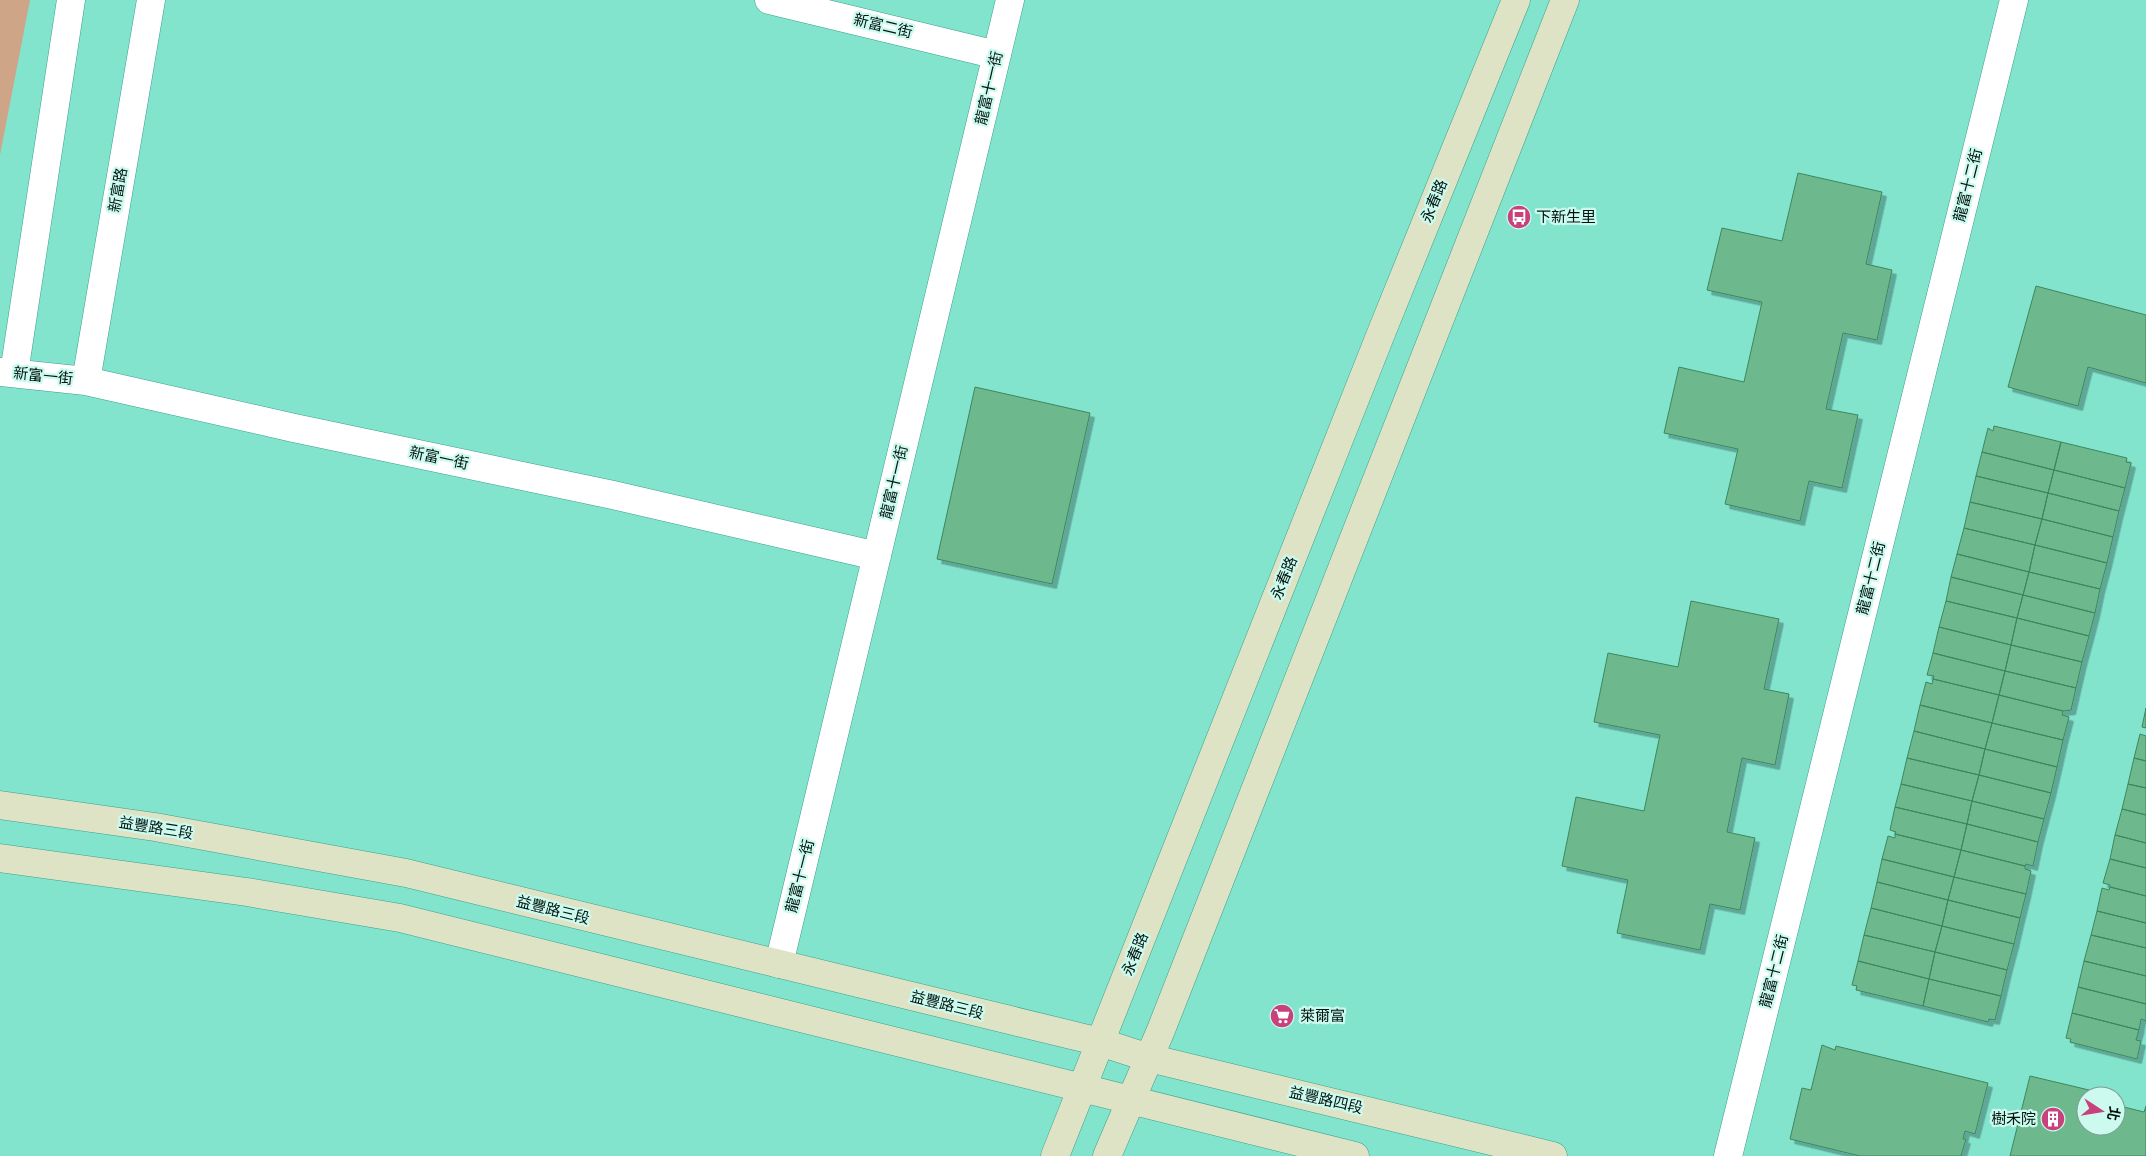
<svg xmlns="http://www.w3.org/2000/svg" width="2146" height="1156" font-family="Inter,'Noto Sans TC',sans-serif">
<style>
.green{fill:#cfa587}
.building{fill:#6eb88d;stroke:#3c875f;filter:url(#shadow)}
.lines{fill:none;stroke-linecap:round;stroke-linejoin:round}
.street-casing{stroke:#3aa08c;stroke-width:29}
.secondary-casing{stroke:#3aa08c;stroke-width:29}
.street{stroke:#fff;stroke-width:28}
.secondary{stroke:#dfe3c5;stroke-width:28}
.labels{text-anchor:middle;stroke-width:4.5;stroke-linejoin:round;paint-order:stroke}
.street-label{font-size:15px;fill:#011410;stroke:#cdfaee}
.poi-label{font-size:15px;fill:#011410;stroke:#cdfaee;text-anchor:start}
</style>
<defs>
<filter id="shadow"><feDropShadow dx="4.5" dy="4.5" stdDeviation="0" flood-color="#0004"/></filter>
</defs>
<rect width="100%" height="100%" fill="#82e4cd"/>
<path class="green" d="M0 0H30L0 155Z"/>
<path class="building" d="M1798 173 1882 192 1866 264 1892 270 1877 340 1843 333 1826 409 1858 415 1842 488 1809 481 1800 521 1725 504 1738 449 1664 433 1679 367 1744 382 1762 302 1707 290 1722 228 1782 241Z
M2036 286 2146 315V383L2088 367 2078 406 2008 387Z
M975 387 1090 413 1052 584 937 559Z
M1994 426 2061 442 2054 470 1982 452 1988 428 1993 431Z
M2061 442 2127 458 2126 462 2131 463 2125 488 2054 470Z
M1982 452 2054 470 2048 493 1976 476Z
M2054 470 2125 488 2119 511 2048 493Z
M1976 476 2048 493 2042 519 1970 502Z
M2048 493 2119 511 2113 537 2042 519Z
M1970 502 2042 519 2035 545 1964 528Z
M2042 519 2113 537 2107 563 2035 545Z
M1964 528 2035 545 2029 572 1957 554Z
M2035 545 2107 563 2100 589 2029 572Z
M1957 554 2029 572 2023 595 1951 577Z
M2029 572 2100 589 2095 613 2023 595Z
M1951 577 2023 595 2017 618 1946 601Z
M2023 595 2095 613 2089 636 2017 618Z
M1691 601 1779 619 1764 689 1789 694 1775 765 1742 758 1727 832 1755 838 1740 910 1710 904 1700 950 1617 933 1628 880 1562 866 1576 797 1644 811 1660 735 1594 722 1608 653 1678 667Z
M1946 601 2017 618 2011 645 1939 627Z
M2017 618 2089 636 2082 662 2011 645Z
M1939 627 2011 645 2005 671 1933 653Z
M2011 645 2082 662 2076 688 2005 671Z
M1933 653 2005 671 1999 695 1933 679 1934 676 1927 675Z
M2005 671 2076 688 2071 710 2063 711 1999 695Z
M1933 679 1999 695 1992 723 1920 705 1926 682 1932 684Z
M1999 695 2063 711 2062 715 2069 717 2063 740 1992 723Z
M1920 705 1992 723 1985 749 1914 731Z
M2146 708V728L2142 727Z
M1992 723 2063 740 2057 767 1985 749Z
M1914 731 1985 749 1979 775 1907 758Z
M2140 734 2146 736V761L2134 758Z
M1985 749 2057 767 2051 793 1979 775Z
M1907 758 1979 775 1972 801 1901 784Z
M2134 758 2146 761V788L2128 784Z
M1979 775 2051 793 2044 819 1972 801Z
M1901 784 1972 801 1967 824 1895 807Z
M2128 784 2146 788V815L2122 809Z
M1972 801 2044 819 2038 842 1967 824Z
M1895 807 1967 824 1961 850 1895 834 1896 832 1890 830Z
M2122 809 2146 815V843L2115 835Z
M1967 824 2038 842 2033 866 2026 864 2025 866 1961 850Z
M1895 834 1961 850 1954 877 1882 859 1888 836 1895 838Z
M2115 835 2146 843V868L2110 859Z
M1961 850 2025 866V869L2031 871 2026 894 1954 877Z
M1882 859 1954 877 1948 900 1877 882Z
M2110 859 2146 868V896L2110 887V885L2103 883Z
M1954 877 2026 894 2020 918 1948 900Z
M1877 882 1948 900 1942 926 1871 908Z
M2110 887 2146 896V923L2097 911 2102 888 2109 890Z
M1948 900 2020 918 2014 944 1942 926Z
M1871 908 1942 926 1935 952 1864 935Z
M2097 911 2146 923V948L2091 935Z
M1942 926 2014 944 2007 970 1935 952Z
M1864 935 1935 952 1929 979 1858 961Z
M2091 935 2146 948V976L2084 961Z
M1935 952 2007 970 2001 996 1929 979Z
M1858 961 1929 979 1923 1006 1856 990 1857 986 1852 985Z
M2084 961 2146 976V1004L2078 987Z
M1929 979 2001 996 1995 1020 1989 1019 1988 1022 1923 1006Z
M2078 987 2146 1004V1021L2141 1019 2139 1030 2072 1013Z
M2072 1013 2139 1030 2136 1040 2141 1041 2137 1059 2070 1042 2071 1039 2066 1038Z
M1822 1045 1835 1050 1836 1046 1988 1083 1975 1134 1965 1131 1963 1139H1966L1961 1156H1860L1790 1139 1802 1088 1811 1090Z
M2030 1076 2089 1090 2086 1096V1126H2116V1105L2144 1112 2146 1106V1156H2010Z"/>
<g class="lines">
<g class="street-casing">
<path id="street" d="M769 0 997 55
M0 372 86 381 294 428 613 495 877 556
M14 373 71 0
M86 381 151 0
M779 964 1010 0
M1728 1156 2014 0"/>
</g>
<g class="secondary-casing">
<path id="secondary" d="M0 805 155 827 406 873 1100 1042 1149 1058 1553 1156
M0 858 247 892 400 918 1355 1156
M1055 1156 1382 331 1516 0
M1107 1156 1161 1030 1565 0"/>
</g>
<use href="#street" class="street"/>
<use href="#secondary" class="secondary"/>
</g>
<defs>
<g id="bus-disc" transform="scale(1.25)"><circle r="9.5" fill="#c9417c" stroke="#cdfaee"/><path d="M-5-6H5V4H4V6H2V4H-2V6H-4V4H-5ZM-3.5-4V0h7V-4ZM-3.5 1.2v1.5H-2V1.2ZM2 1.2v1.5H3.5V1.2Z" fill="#fff"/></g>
<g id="supermarket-disc" transform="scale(1.25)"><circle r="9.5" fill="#c9417c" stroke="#cdfaee"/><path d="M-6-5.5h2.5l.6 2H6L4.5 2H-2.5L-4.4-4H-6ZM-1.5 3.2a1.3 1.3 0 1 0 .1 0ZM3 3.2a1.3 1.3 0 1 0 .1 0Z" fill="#fff"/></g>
<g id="building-disc" transform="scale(1.25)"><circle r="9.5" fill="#c9417c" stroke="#cdfaee"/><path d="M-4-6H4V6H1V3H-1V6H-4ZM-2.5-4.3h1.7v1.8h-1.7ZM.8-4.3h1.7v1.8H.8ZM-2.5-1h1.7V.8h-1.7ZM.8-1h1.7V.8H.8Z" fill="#fff"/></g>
</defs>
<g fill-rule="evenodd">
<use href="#bus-disc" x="1519" y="217"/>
<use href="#supermarket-disc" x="1282" y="1016"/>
<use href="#building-disc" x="2053" y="1119"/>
</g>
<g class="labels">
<g class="street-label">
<text transform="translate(883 26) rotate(13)" y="5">新富二街</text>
<text transform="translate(989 88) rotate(-77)" y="5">龍富十一街</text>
<text transform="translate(1968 185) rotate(-76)" y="5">龍富十二街</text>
<text transform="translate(118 190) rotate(-80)" y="5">新富路</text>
<text transform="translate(1434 201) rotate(-68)" y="5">永春路</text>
<text transform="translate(43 376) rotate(6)" y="5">新富一街</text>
<text transform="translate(439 458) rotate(12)" y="5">新富一街</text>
<text transform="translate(894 482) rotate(-77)" y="5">龍富十一街</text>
<text transform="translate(1284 578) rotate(-68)" y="5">永春路</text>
<text transform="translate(1871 578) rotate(-76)" y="5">龍富十二街</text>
<text transform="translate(156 828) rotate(9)" y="5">益豐路三段</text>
<text transform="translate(800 876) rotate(-76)" y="5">龍富十一街</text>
<text transform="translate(553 910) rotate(14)" y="5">益豐路三段</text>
<text transform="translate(1135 954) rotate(-68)" y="5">永春路</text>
<text transform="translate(1774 971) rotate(-76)" y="5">龍富十二街</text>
<text transform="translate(947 1005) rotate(14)" y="5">益豐路三段</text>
<text transform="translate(1326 1100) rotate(13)" y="5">益豐路四段</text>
</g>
<g class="poi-label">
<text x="1536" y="222">下新生里</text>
<text x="1300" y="1021">萊爾富</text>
<text x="2036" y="1124" text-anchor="end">樹禾院</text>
</g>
</g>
<g transform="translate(2101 1111) rotate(102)"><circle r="24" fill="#cdfaee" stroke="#7b9e95"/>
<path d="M0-4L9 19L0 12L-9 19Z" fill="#c9417c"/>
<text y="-8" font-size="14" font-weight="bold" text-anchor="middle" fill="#011410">北</text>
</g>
</svg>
